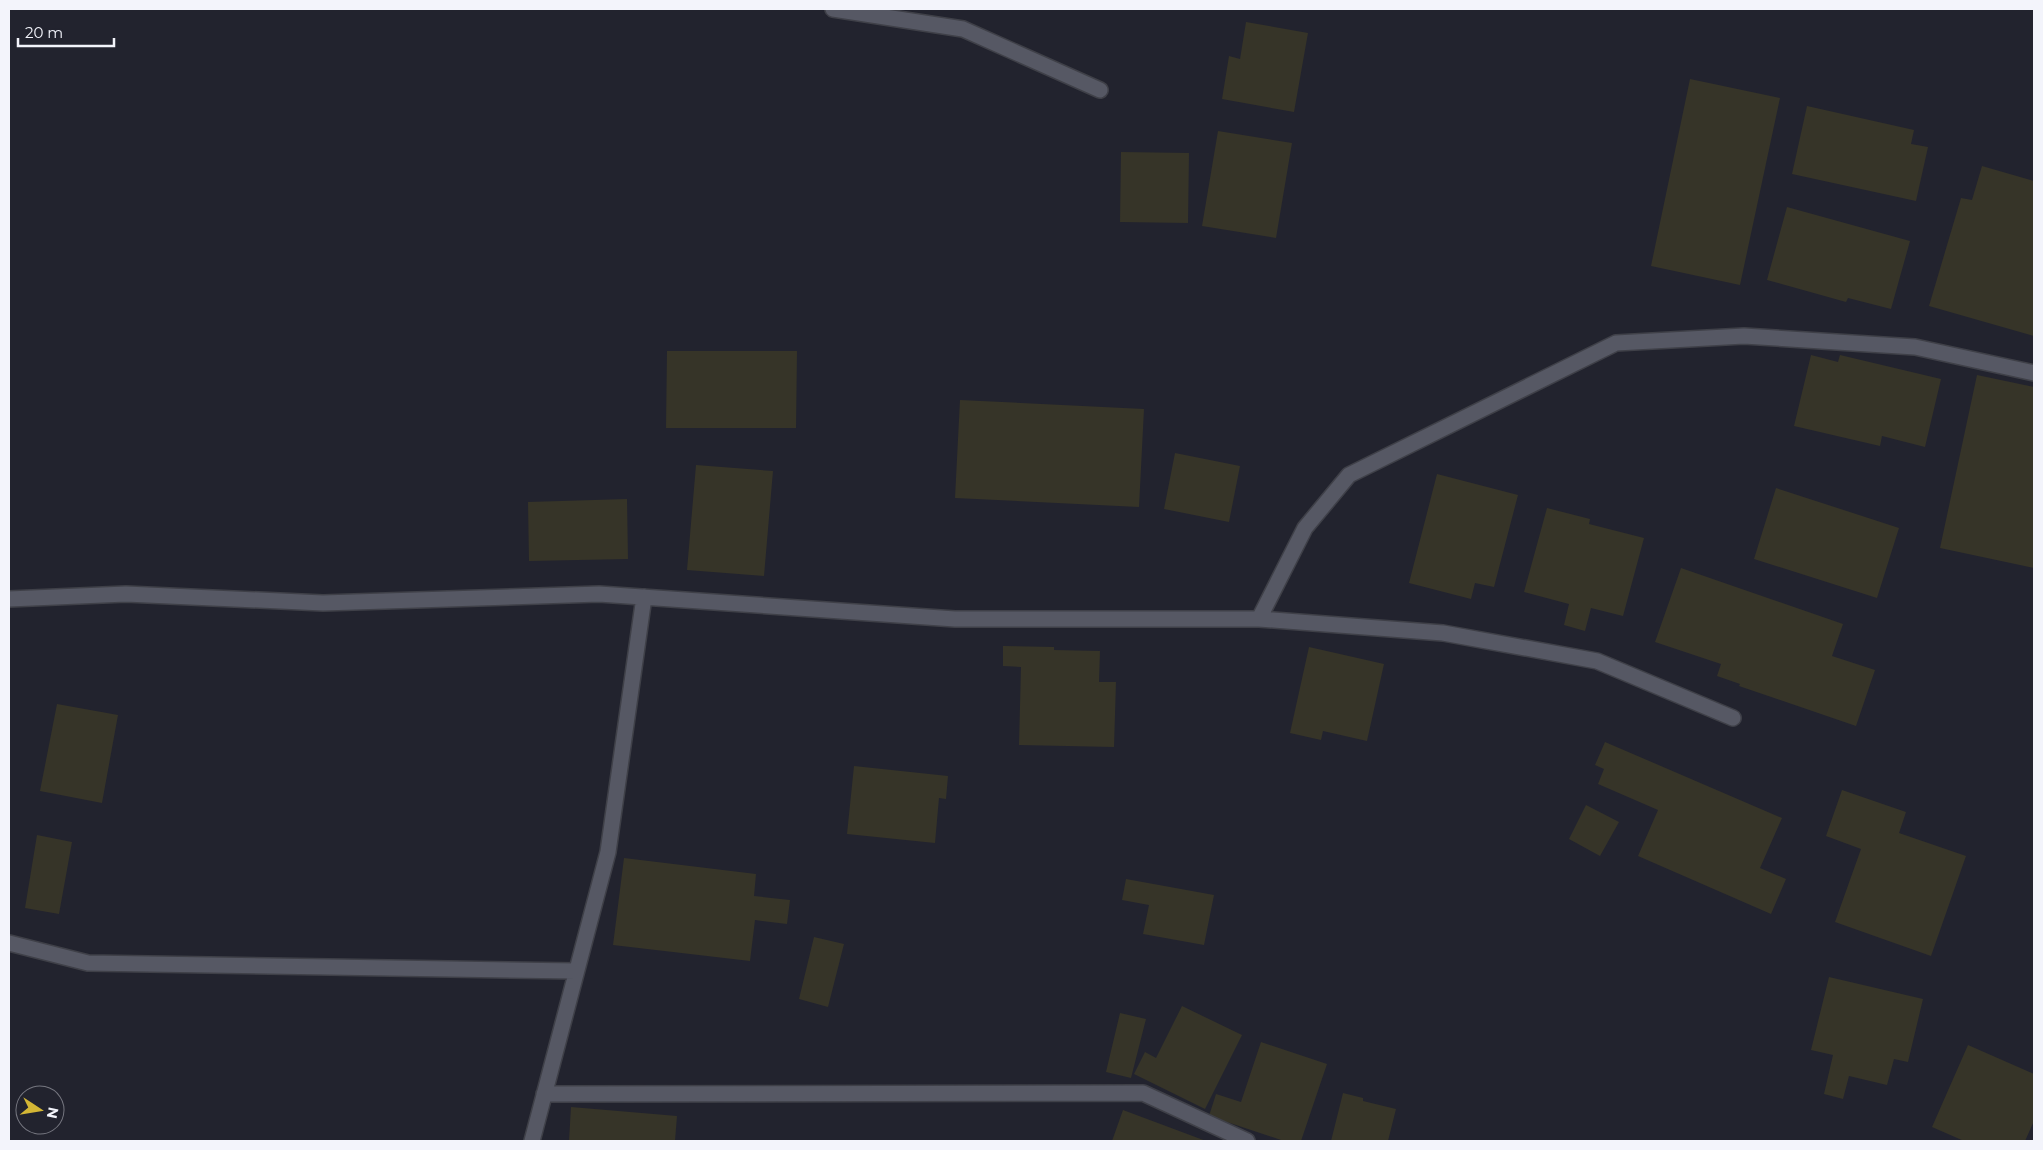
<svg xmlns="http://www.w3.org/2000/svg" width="2043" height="1150" font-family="Montserrat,sans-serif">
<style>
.building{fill:#363428}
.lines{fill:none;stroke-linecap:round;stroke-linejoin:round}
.minor-casing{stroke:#3f4048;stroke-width:18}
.minor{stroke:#565864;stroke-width:15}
</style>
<rect width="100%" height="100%" fill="#22232e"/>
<path class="building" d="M1246 22 1308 33 1294 112 1222 99 1229 56 1240 59Z
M1690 79 1780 98 1740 285 1651 266Z
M1807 106 1914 130 1911 144 1928 147 1916 201 1792 174Z
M1218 131 1292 143 1276 238 1202 226Z
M1121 152 1189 153 1188 223 1120 222Z
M1982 166 2034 181V336L1929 306 1961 198 1972 200Z
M1787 207 1910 241 1891 309 1848 298 1846 302 1767 280Z
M667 351H797L796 428H666Z
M1811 355 1838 362 1840 355 1941 379 1925 447 1882 436 1880 446 1794 426Z
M1977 375 2034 387V568L1940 548Z
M960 400 1144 409 1139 507 955 498Z
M1175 453 1240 466 1229 522 1164 509Z
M696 465 773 471 764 576 687 570Z
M1437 474 1518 495 1494 587 1475 583 1471 599 1409 583Z
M1776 488 1899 528 1877 598 1754 559Z
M627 499 628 559 529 561 528 502Z
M1547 508 1590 519 1589 524 1644 538 1623 616 1591 608 1585 631 1564 625 1569 604 1524 592Z
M1681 568 1843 624 1832 656 1875 670 1856 726 1739 686 1740 684 1717 676 1721 664 1655 642Z
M1003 646 1054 647V650L1100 651 1099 682H1116L1114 747 1019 745 1021 667 1003 666Z
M1309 647 1384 664 1367 741 1323 731 1321 740 1290 733Z
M57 704 118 715 102 803 40 791Z
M1605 742 1782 818 1760 868 1786 879 1771 914 1638 856 1658 810 1598 784 1604 769 1595 765Z
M854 766 948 776 946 799 939 798 935 843 847 834Z
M1842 790 1906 812 1899 833 1966 856 1931 956 1835 922 1861 849 1826 836Z
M1586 805 1619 822 1600 856 1569 839Z
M37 835 72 842 59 914 25 908Z
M624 858 756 874 754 896 790 900 787 924 755 920 750 961 613 945Z
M1126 879 1214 895 1204 945 1143 934 1149 905 1122 900Z
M814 937 844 944 828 1007 799 999Z
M1829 977 1923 999 1908 1062 1894 1059 1887 1085 1849 1076 1843 1099 1824 1094 1833 1055 1811 1050Z
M1182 1006 1242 1035 1205 1109 1134 1074 1145 1052 1156 1058Z
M1120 1013 1146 1019 1131 1078 1106 1072Z
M1261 1042 1327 1064 1301 1141H1284L1209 1116 1216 1094 1241 1102Z
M1968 1045 2034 1074V1121L2025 1141H1964L1932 1127Z
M1343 1093 1363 1098V1101L1396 1109 1388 1141H1331Z
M571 1107 677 1116 675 1141H569Z
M1123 1110 1206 1141H1112Z"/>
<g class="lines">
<g class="minor-casing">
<path id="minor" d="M833 9 963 29 1100 90
M9 599 126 594 323 603 599 594 955 619H1259L1305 528 1349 475 1616 343 1744 336 1915 347 2034 373
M1259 619 1443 633 1597 661 1733 718
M9 943 88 963 576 971
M544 1094 1143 1093 1247 1141
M532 1141 608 852 644 597"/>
</g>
<use href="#minor" class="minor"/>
</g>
<rect width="2043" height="1150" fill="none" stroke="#f3f4fb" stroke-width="20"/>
<g transform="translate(40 1110) rotate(102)"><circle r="24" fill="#22232e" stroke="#767780"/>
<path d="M0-4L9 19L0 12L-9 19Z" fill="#d3b635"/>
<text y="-8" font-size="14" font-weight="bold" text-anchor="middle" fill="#f3f4fb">N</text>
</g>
<path d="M18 38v8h96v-8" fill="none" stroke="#f3f4fb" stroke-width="2.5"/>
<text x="25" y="38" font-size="15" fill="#f3f4fb" stroke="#22232e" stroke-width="4" paint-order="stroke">20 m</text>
</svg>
